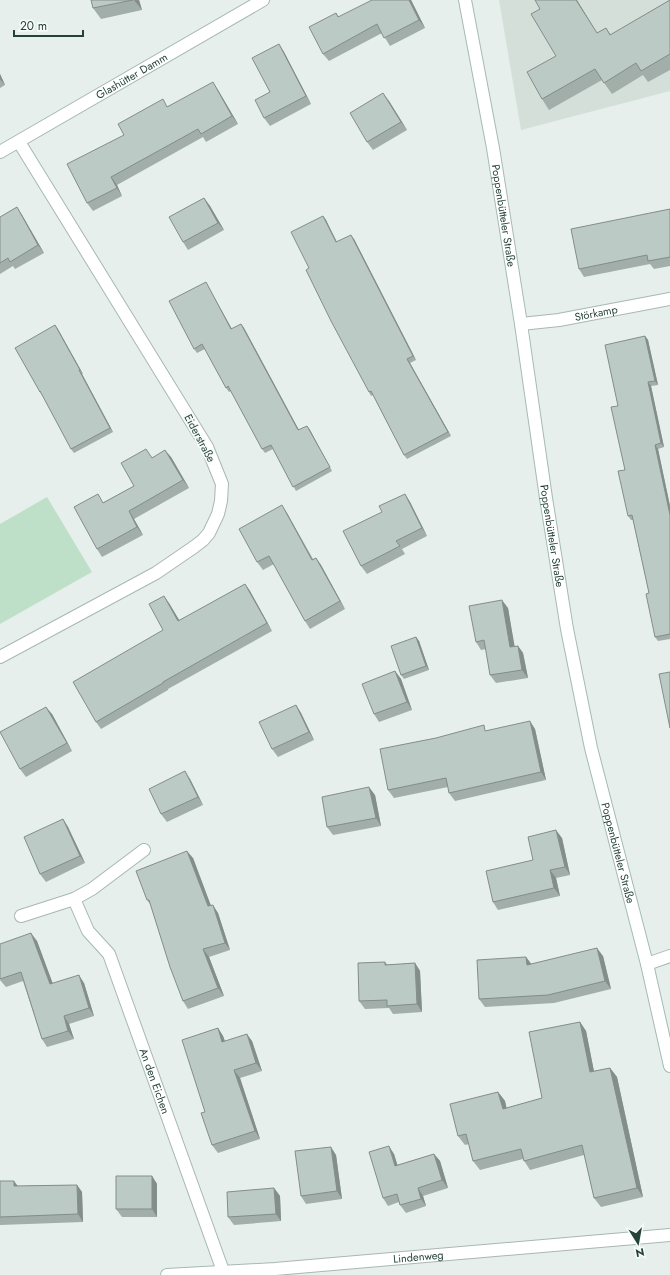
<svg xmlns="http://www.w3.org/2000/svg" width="670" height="1275" font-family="Jost,sans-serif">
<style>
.built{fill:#d4dfda}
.green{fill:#bfe0c8}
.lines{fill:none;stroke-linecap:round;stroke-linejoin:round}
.minor-casing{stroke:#a8b8b2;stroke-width:14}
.tertiary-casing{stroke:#a8b8b2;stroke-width:14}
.secondary-casing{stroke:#a4bbb3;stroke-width:14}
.minor{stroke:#fff;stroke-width:12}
.tertiary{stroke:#fff;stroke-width:12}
.secondary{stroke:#fff;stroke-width:12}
.wall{fill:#a1aea9}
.shaded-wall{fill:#838d89}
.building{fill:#bbcac4;stroke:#838d89}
.labels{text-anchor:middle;stroke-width:3.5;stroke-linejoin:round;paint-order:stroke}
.street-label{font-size:11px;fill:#24423a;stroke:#f7fbf9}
</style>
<rect width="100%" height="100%" fill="#e6efeb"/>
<path class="built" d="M499 0H670V91L521 130Z"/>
<path class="green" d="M47 497 92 572 0 624V524Z"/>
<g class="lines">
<g class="minor-casing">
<g id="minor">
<path id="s1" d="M521 324 559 320 670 299"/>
<path d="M0 657 156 573 194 547 203 540 209 533 218 514 221 501 222 484 207 447 19 142"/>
<path id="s2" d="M74 899 88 931 109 954 223 1271"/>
<path d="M21 916 74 899 92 889 144 850"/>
<path d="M647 964 670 956"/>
<path id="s3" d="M167 1275 275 1269 670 1235"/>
</g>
</g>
<g class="tertiary-casing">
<g id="tertiary">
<path id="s4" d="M0 152 263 0"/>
</g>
</g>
<g class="secondary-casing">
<g id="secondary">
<path id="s5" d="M465 0 493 148 521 324 546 498 567 629 591 748 647 964 670 1066"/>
</g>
</g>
<use href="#minor" class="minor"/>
<use href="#tertiary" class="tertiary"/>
<use href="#secondary" class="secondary"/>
</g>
<path class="wall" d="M91 0H139L142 10 101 19 93 8Z
M411 0 425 28 390 46 382 33 329 61 323 54 336 13 339 17Z
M670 0V70L648 82 643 75 612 94 602 80 549 110 542 99 597 33 606 28 611 35Z
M279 44 284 52 311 104 270 126 264 118Z
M0 74 5 85 0 88Z
M218 90 238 124 206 142 203 137 117 185 122 196 93 211 87 203 124 135 168 106Z
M389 101 407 130 373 150 367 142Z
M204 198 210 206 224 230 188 250 183 242Z
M17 207 22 215 44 253 15 269 13 266 0 274V217Z
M670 209V266L654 269 650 264 584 277 579 269Z
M323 216 326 220 337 242 354 239 416 360 410 363 451 436 407 459 404 455 373 395 371 396 369 392 309 268Z
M208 286 232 329 241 324 244 328 299 430 307 426 310 430 332 471 296 491 273 449 265 453 262 449 231 391 229 392 226 388 205 349 197 353 194 349Z
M55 325 83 374H82L113 432 74 453 71 449 43 396 40 392Z
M645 336 648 340 658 385 651 386 664 447 658 449 670 506V639L658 641 655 637 649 593 633 520H631L628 516 625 470 618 406Z
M152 457H171L189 488 134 519 143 535 102 557 97 549 104 502 134 486Z
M405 494 410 502 427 536 402 549 405 554 367 574 361 566 382 512Z
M287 513 313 559 316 558 321 565 345 609 310 629 305 621 274 564 263 570 257 562Z
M245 584 250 591 272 631 168 689V690L101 729 96 722 163 630 169 603 179 621Z
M508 608 514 646H518L523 653 528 678 496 683 490 675 486 649 481 650 476 642Z
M416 637 419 641 429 670 404 679 401 675Z
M395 671 401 679 412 710 379 722 374 714Z
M296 705 301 713 314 740 278 757 272 749Z
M52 714 72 751 26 777 20 769Z
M535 729 546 780 455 801 449 793 448 787 394 798 388 790 488 730Z
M190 779 203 805 167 822 161 814Z
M375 795 381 826 333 835 327 827Z
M63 819 68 827 85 863 46 882 40 874Z
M562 838 570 875 556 878 560 896 498 910 493 902 533 860Z
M193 858 211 906 218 913 230 950 209 957 224 996 188 1009 183 1001 150 904 147 900Z
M37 941 52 983H84L94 1016 69 1024 74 1039 47 1047 42 1039 23 981 6 987 0 980Z
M603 956 611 989 554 1003 485 1007 479 999 526 957 531 964Z
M385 962 388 965 415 963 420 971 422 1012 393 1014 389 1008 365 1009 359 1001Z
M580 1022 586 1031 594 1071 610 1068 617 1077 643 1197 601 1207 594 1198 584 1155 530 1170 523 1159 480 1170 473 1161 469 1144 465 1145 458 1136 498 1092 505 1101 506 1108 542 1098Z
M218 1028 223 1036 225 1041H252L262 1071 240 1078 260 1139 218 1153 212 1145 205 1112Z
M394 1154 397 1165 434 1154 440 1161 448 1188 423 1196 426 1206 406 1213 400 1205 399 1202 388 1206 383 1198Z
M336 1155 342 1199 306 1204 301 1196Z
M152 1176 157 1184V1217H122L116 1209Z
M0 1181 18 1186 77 1185 82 1192 83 1222 0 1225Z
M274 1188 280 1196 281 1221 234 1225 228 1217Z"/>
<path class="shaded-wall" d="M134 0H139L142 10Z
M409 0H411L425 28 419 20Z
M576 0H577L604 44Z
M279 44 284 52 311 104 306 96Z
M0 74 5 85 0 79Z
M213 82 218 90 238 124 232 116Z
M383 93 389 101 407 130 401 122Z
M111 177 117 185 122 196 117 188Z
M204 198 210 206 224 230 218 223Z
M17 207 22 215 44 253 38 245Z
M323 216 326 220 339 247 336 242Z
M351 235 354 239 416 360 413 356Z
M206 282 208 286 234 333 231 329Z
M241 324 244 328 301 434 298 430Z
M55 325 58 329 83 374 80 370Z
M645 336 648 340 658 385 655 381Z
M407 359 410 363 451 436 448 432Z
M79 370 82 374 113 432 110 428Z
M648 382 651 386 664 447 661 443Z
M307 426 310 430 332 471 330 467Z
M655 445 658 449 670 506V515Z
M165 450 171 457 189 488 183 480Z
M405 494 410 502 427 536 422 528Z
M282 505 287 513 317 568 312 560Z
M129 511 134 519 143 535 137 527Z
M316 558 321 565 345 609 340 601Z
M245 584 250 591 272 631 267 623Z
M164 596 169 603 184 628 178 621Z
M502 600 508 608 516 654 510 647Z
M416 637 419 641 429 670 426 666Z
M518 646 523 653 528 678 522 670Z
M395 671 401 679 412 710 407 702Z
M296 705 301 713 314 740 309 732Z
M46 707 52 714 72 751 67 743Z
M530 721 535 729 546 780 541 772Z
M185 771 190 779 203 805 198 797Z
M369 787 375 795 381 826 376 818Z
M63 819 68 827 85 863 80 856Z
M556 830 562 838 570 875 565 867Z
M187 851 193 858 214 914 208 906Z
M550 870 556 878 560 896 554 888Z
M213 905 218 913 230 950 225 943Z
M31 933 37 941 56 992 50 984Z
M597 948 603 956 611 989 605 981Z
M203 949 209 957 224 996 218 988Z
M526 957 532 965H527Z
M415 963 420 971 422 1012 417 1004Z
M79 975 84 983 94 1016 89 1008Z
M64 1016 69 1024 74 1039 68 1031Z
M580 1022 586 1031 596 1082 590 1072Z
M218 1028 223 1036 228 1050 222 1042Z
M247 1034 252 1041 262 1071 256 1063Z
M610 1068 617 1077 643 1197 637 1188Z
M234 1070 240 1078 260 1139 255 1131Z
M498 1092 505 1101 509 1118 503 1109Z
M389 1146 394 1154 400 1173 395 1166Z
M331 1147 336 1155 342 1199 337 1191Z
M434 1154 440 1161 448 1188 442 1180Z
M152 1176 157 1184V1217L152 1209Z
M14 1181 20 1189 14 1186Z
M77 1185 82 1192 83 1222 78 1214Z
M274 1188 280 1196 281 1221 276 1214Z
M418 1188 423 1196 426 1206 421 1199Z"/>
<path class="building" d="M91 0H133L93 8Z
M372 0H409L419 20 384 38 377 24 323 54 309 27 336 13 338 17Z
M535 0H576L597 33 606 28 610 35 670 0V54L641 71 636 63 604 83 595 69 542 99 527 72 556 56 531 14 540 9Z
M279 44 306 96 264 118 255 100 270 92 252 58Z
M213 82 232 116 201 134 198 129 111 177 117 188 87 203 67 164 124 135 118 124 163 99 167 107Z
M383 93 401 122 367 142 350 113Z
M204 198 218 223 183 242 169 217Z
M17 207 38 245 10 262 8 258 0 263V217Z
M670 209V257L648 261 647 255 579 269 571 229Z
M323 216 336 242 351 235 413 356 407 359 448 432 404 455 371 391 369 392 331 321 306 270 309 268 291 232Z
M206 282 231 329 241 324 298 430 307 426 330 467 293 487 271 445 262 449 228 386 226 388 202 344 194 349 169 301Z
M55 325 80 370H79L110 428 71 449 40 391V392L15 348Z
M645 336 655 381 648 382 661 443 655 445 670 515V634L655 637 646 594 649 593 632 515 628 516 618 471 625 470 611 407 618 406 605 345Z
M146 449 152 458 165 450 183 480 129 511 137 527 97 549 74 507 98 494 103 503 134 486 121 463Z
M405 494 422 528 396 541 400 546 361 566 343 531 382 512 379 506Z
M282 505 312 560 316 558 340 601 305 621 269 556 257 562 239 529Z
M245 584 267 623 163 682V683L96 722 73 682 163 630 149 604 164 596 178 621Z
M502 600 510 647 518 646 522 670 490 675 484 640 476 642 469 606Z
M416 637 426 666 401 675 391 646Z
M395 671 407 702 374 714 362 684Z
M670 672V728L659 674Z
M296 705 309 732 272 749 259 722Z
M46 707 67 743 20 769 0 732Z
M530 721 541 772 449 793 446 778 388 790 380 749 436 738 484 725 485 731Z
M185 771 198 797 161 814 149 789Z
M369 787 376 818 327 827 322 797Z
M63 819 80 856 40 874 24 837Z
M556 830 565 867 550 870 554 888 493 902 486 871 533 860 528 837Z
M187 851 208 906 213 905 225 943 203 949 218 988 183 1001 170 967 149 900H147L136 871Z
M31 933 50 984 79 975 89 1008 64 1016 68 1031 42 1039 21 972 0 979V944Z
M597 948 605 981 548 995 479 999 477 960 526 957 527 965Z
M385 962V965L415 963 417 1004 387 1006V1000L359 1001 358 963Z
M580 1022 590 1072 610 1068 637 1188 594 1198 582 1145 524 1161 521 1149 473 1161 466 1134 458 1136 450 1104 498 1092 503 1109 542 1098 529 1032Z
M218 1028 222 1042 247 1034 256 1063 234 1070 255 1131 212 1145 201 1113 205 1112 182 1040Z
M389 1146 395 1166 434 1154 442 1180 418 1188 421 1199 400 1205 397 1194 383 1198 369 1152Z
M331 1147 337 1191 301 1196 295 1151Z
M116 1176H152V1209H116Z
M0 1181H14V1186L77 1185 78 1214 0 1217Z
M274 1188 276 1214 228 1217 227 1192Z"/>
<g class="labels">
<g class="street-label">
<text dy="4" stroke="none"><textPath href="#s4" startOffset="152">Glashütter Damm</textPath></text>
<text dy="4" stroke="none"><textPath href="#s5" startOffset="219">Poppenbütteler Straße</textPath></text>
<text dy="4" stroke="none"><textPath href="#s1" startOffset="76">Störkamp</textPath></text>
<text transform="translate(200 438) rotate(62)" y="4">Eiderstraße</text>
<text dy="4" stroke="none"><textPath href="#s5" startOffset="543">Poppenbütteler Straße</textPath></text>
<text dy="4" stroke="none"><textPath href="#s5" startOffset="867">Poppenbütteler Straße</textPath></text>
<text dy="4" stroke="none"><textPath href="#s2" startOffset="201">An den Eichen</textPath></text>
<text dy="4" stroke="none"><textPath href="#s3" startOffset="252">Lindenweg</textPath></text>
</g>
</g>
<g transform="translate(638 1243) rotate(169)" stroke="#f7fbf9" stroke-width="3" paint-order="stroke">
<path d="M0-3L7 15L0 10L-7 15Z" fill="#24423a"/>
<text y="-6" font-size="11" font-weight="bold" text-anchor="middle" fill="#24423a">N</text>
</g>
<path d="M14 30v6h69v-6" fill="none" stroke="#24423a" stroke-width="2"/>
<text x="20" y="30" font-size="12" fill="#24423a" stroke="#f7fbf9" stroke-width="3" paint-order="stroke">20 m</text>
</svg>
